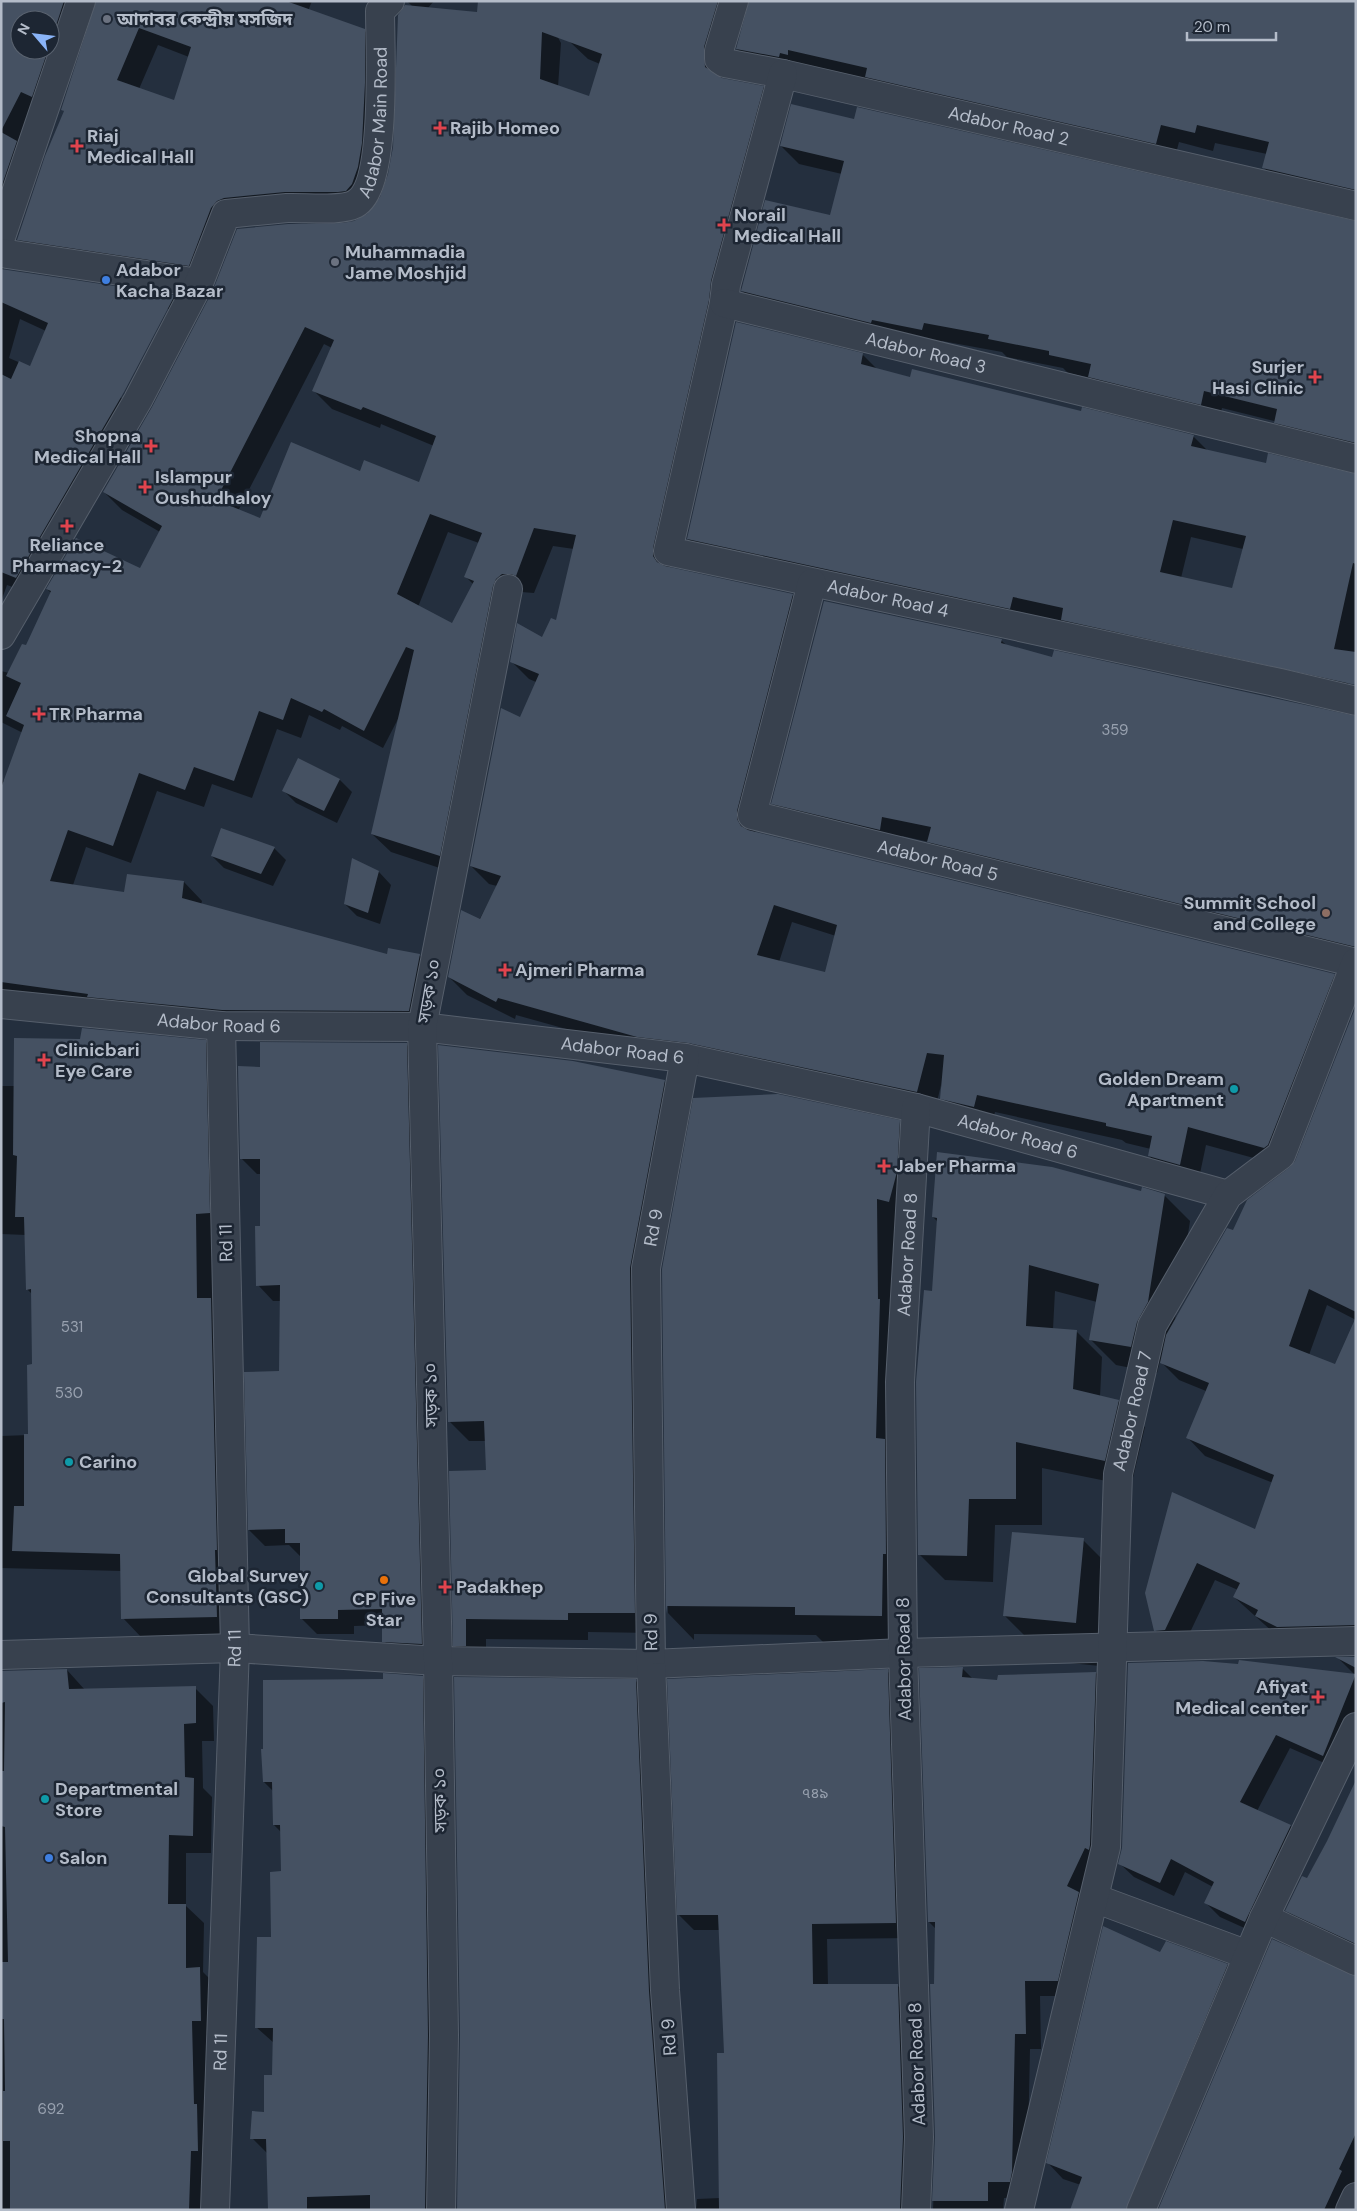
<svg xmlns="http://www.w3.org/2000/svg" width="1357" height="2211" font-family="'DM Sans','Noto Sans Bengali',sans-serif">
<style>
.shadow{fill:#0007;fill-rule:evenodd}
.building{fill:#455162;fill-rule:evenodd}
.lines{fill:none;stroke-linecap:round;stroke-linejoin:round}
.street-casing{stroke:#565f6c;stroke-width:30}
.street{stroke:#38414e;stroke-width:28}
.worship-dot{fill:#6b7280;stroke:#1d2633;stroke-width:2}
.health-dot{fill:#e0444e;stroke:#1d2633;stroke-width:2}
.shop-dot{fill:#3f7fe0;stroke:#1d2633;stroke-width:2}
.education-dot{fill:#8d6e63;stroke:#1d2633;stroke-width:2}
.culture-dot{fill:#0f9aa8;stroke:#1d2633;stroke-width:2}
.food-dot{fill:#e8710a;stroke:#1d2633;stroke-width:2}
.labels{text-anchor:middle;stroke-width:5;stroke-linejoin:round;paint-order:stroke}
.number-label{font-size:15px;fill:#98a1af}
.poi-label{font-size:18px;font-weight:bold;fill:#b4bcc9;stroke:#1d2633;text-anchor:start}
.street-label{font-size:18px;fill:#b4bcc9;stroke:#1d2633}
</style>
<rect width="100%" height="100%" fill="#242f3e"/>
<path class="shadow" d="M25 1H312L308 11 364 30 382 49 375 186 235 219 207 283 36 257 18 239 65 112 62 109 97 3 89 7 3 270 174 296 192 314 35 595 7 585 1 602V3ZM20 20H50V50H20ZM158 45 189 57 175 102 139 89ZM166 309H169L123 399 120 397ZM20 319 46 331 30 367 9 358Z
M407 1H434L428 8 550 23 561 43 558 87 590 97 600 64 588 59 569 41 563 1H1356V203L1282 186 1264 168 1267 154 1215 143 1213 151 1179 142 1174 161 755 67 737 49 749 4 742 7 722 66V79L763 87 781 106 726 319 670 566 671 569 792 595 811 613 755 833 1328 973 1346 992 1283 1166 1206 1145 1198 1183 1168 1174 1149 1156 1151 1149 1126 1143 1122 1140 995 1112 992 1124 960 1116 942 1098 941 1085 935 1110 656 1054 516 1015 515 1019 467 995 449 977 497 886 489 884 471 866 520 719 536 682 529 679 511 661 543 639 557 622 574 549 553 546 534 593 521 592 458 874 391 852 372 834 399 717 383 748 342 726 340 730 309 715 301 738 277 729 252 798 212 784 204 807 157 791 131 863 86 847 73 885 126 894 184 882 202 901 201 905 387 956 389 950 420 956 438 974 427 1029 1 997V780L5 781 23 733 1 722V671L9 673 26 647 51 593 47 589 141 569 160 532 122 510 104 492 352 223 367 216 379 203 389 177 413 7ZM324 344 332 348 314 391 332 409 380 428 381 424 434 446 420 484 361 472 261 520 238 511ZM448 532 479 543 466 577 474 585 452 625 418 607ZM792 922 836 936 826 974 779 962Z
M855 120 1356 222V456L1293 440 1274 421 1222 408 1219 422 1108 395 1091 378 1068 373 1063 368 1007 357 1002 352 942 341 940 348 761 309 742 291 831 217 842 174 799 164 781 146Z
M863 355 877 369 911 378 1193 436 1208 451 1267 465 1356 475V649L1345 696 1081 638 1065 622 1031 615 1028 626 706 557 688 539ZM1191 537 1243 549 1232 589 1181 578Z
M1001 640 1008 647 1356 748V960L949 861 929 842 902 836 899 849 792 823 772 803Z
M299 760 340 780 352 792 337 823 296 803 284 791Z
M274 848 286 860 273 886 224 868 212 856Z
M353 860 379 872 391 885 380 924 357 916 345 904Z
M1356 1010V1320L1327 1305 1309 1355 1336 1366 1356 1320V1643L1274 1633 1234 1597 1238 1590 1215 1580 1183 1647 1172 1648 1155 1630 1173 1494 1256 1531 1273 1483 1205 1456 1188 1438 1206 1391 1179 1380 1160 1361 1157 1373 1116 1365 1090 1339 1097 1302 1055 1291 1053 1329 1076 1331 1102 1357 1100 1397 1118 1401 1145 1427 1131 1486 1042 1468V1525H995L993 1582 945 1580 919 1554 938 1222 933 1217 1142 1193 1164 1195 1190 1221 1175 1319 1234 1232 1297 1161Z
M205 1041 223 1060 234 1635 141 1637 123 1618 122 1571 1 1568V1436L29 1435 33 1366 32 1294 27 1289 26 1235 1 1234V1086H14Z
M406 1044 422 1060 437 1660 400 1657 384 1641V1625L354 1626V1634H317L301 1618 302 1558 289 1545 265 1546 249 1530 280 1372 281 1301H273L258 1285 262 1174H257L241 1158 261 1069Z
M664 1081 684 1101 650 1289 654 1633 588 1632V1640L486 1639V1665H475L454 1645 487 1472 486 1441H469L449 1421Z
M899 1122 927 1150 904 1459 909 1644 824 1643 816 1635 694 1634V1640L668 1613 663 1269Z
M1083 1540 1128 1585 1120 1668 1050 1661 1005 1616Z
M1356 1657V1725L1338 1769 1290 1748 1257 1811 1291 1826 1305 1840 1260 1935 1220 1917 1206 1903 1213 1887 1185 1872 1174 1896 1134 1877 1119 1863 1123 1848 1355 1675 1338 1658Z
M962 1668 973 1679 998 1681 1096 1673 1111 1688 1106 1861 1073 1996H1040L1041 2049H1030L1027 2188 1025 2197 1004 2198 1003 2210H933L936 2138V1929L929 1922Z
M67 1670 85 1690 195 1688 213 1706 214 1741H202L203 1788 212 1797 211 1853H186V1906L204 1923 203 1972 218 1987 207 2210H1V1672Z
M887 1671 903 1686 911 1938 827 1939 828 1985 898 1986 913 2001 916 2210H696L697 2199 720 2198 725 2054 720 1930H694L679 1915Z
M422 1677 438 1693 441 2210H261H269L268 2154 252 2138 265 2113 274 2076V2043L256 2027 273 1939 282 1873 281 1832 274 1825 273 1791 264 1782 384 1680Z
M636 1681 651 1696 679 2210H458Z
M1356 1787V1951L1302 1926 1286 1910 1307 1879Z
M1161 1954 1227 1965 1243 1981 1146 2210H1072L1081 2185 1063 2179 1048 2163Z
M1356 1978V2182L1347 2210H1159Z"/>
<path class="building" d="M1 1H64L50 44V20H20V50H48L32 97 21 92 1 131Z
M96 1H286L365 29V83L362 143 358 167 352 184 346 191 338 192H285L224 198 217 201 211 208 189 266 17 240 45 156 64 111 61 110ZM139 28 191 47 174 100 117 80Z
M478 1H718L704 47 705 67 722 78 764 86 711 281 709 300 653 548V556L657 562 665 566 793 594 737 811V819L741 826 748 830 1335 974 1268 1145 1264 1148 1188 1127 1180 1165 1148 1156 1152 1136 1106 1126V1123L977 1095 974 1107 940 1099 944 1055 927 1053 917 1092 688 1043 637 1037 498 998 496 1002 448 977 461 910 480 919 501 876 470 866 501 708 520 717 539 674 510 662 517 623 542 637 551 618 556 620 576 535 534 528 516 576 511 574H502L496 579 493 586 440 856 371 834 414 650 406 647 364 731 324 709 322 712 291 698 283 720 259 711 234 781 194 767 185 790 139 773 113 846 68 830 50 881 124 892 127 874 184 881 182 898 387 954 388 948 420 954 409 1011 222 1010 87 997 88 994 1 982V788L24 725 6 716 21 683 6 676 22 644 26 645 51 591 46 589 76 538 140 568 162 526 103 492 152 407 213 290 237 229 288 224 342 223 354 221 367 214 380 197 388 174 393 147 398 15 405 5 477 12ZM542 32 602 54 589 96 540 79ZM305 327 334 340 312 391 361 410 363 407 436 436 419 482 364 460 360 471 291 442 260 518 216 500ZM430 514 482 533 464 577 474 581 452 623 397 594ZM774 905 837 925 825 972 757 955Z
M749 1H1356V190L1262 168 1269 142 1197 125 1195 133 1161 125 1156 144 865 77 867 68 788 50V55L780 53 779 57 736 49Z
M791 104 854 119 857 107 1356 221V443L1274 423 1277 409 1204 391 1201 405 1088 377 1091 364 1049 355V351L988 339 989 335 924 323 922 330 872 320 871 323 741 291 765 200 830 215 844 161 780 146Z
M1 132 17 141 1 188Z
M1 269 175 295 124 392 16 578 1 572V374L11 379 19 361 30 366 48 323 1 302Z
M736 322 863 353 861 364 910 377 912 369 1081 411 1082 407 1194 435 1191 446 1266 463 1268 453 1356 474V564L1353 563 1334 649 1356 652V685L1061 620 1063 608 1013 597 1010 609 687 539ZM1173 520 1246 536 1232 588 1160 572Z
M824 601 1002 639 1001 643 1052 657 1054 650 1356 716V947L927 842 931 827 882 817 880 830 771 804Z
M298 758 340 779 324 811 282 791Z
M221 828 275 847 261 874 211 856Z
M352 858 379 871 368 913 344 904Z
M1356 1006V1312L1309 1289 1289 1346 1335 1364 1356 1317V1625L1277 1627 1255 1616 1258 1610 1233 1597 1240 1583 1197 1563 1165 1630 1154 1631 1145 1593 1172 1492 1255 1529 1274 1475 1186 1438 1209 1383 1160 1363 1166 1335 1227 1228 1233 1230 1247 1200 1290 1167 1295 1161Z
M82 1028 206 1040 210 1213 196 1214 197 1298H211L217 1550H215L217 1617 121 1619 120 1554 12 1551 14 1506H24V1434H28L27 1365 32 1364 31 1289 26 1290 24 1217H15L17 1156 13 1155 14 1038 80 1039Z
M260 1042 407 1043 422 1644 382 1642V1609L338 1610V1619H300V1543H285V1529L248 1530 244 1372 279 1371 280 1285 256 1286 255 1226H260V1159H240L238 1066 260 1067Z
M438 1045 573 1061 665 1080 630 1268 635 1613H568V1620L466 1619V1646H453L449 1471 486 1470 484 1421 448 1422Z
M778 1094 900 1120 897 1172 889 1202 877 1199 878 1299H880L876 1438 885 1439 886 1554H883L882 1616 795 1615V1607L667 1606 666 1614 662 1269 693 1098Z
M937 1152 1052 1167 1141 1191 1142 1187 1165 1194 1148 1302 1137 1322 1131 1347 1089 1340 1099 1284 1029 1265 1026 1326 1077 1330 1073 1389 1119 1400 1105 1461 1016 1442V1499H969L967 1556 918 1555 916 1382 924 1290 932 1291 937 1218 932 1217Z
M1012 1532 1084 1538 1076 1623 1003 1616Z
M1335 1657H1356V1668Z
M1239 1660 1356 1674 1323 1756 1276 1735 1240 1802 1291 1825 1245 1922 1204 1903 1214 1882 1171 1859 1160 1883 1118 1864 1122 1848 1128 1663 1203 1661 1238 1664Z
M963 1667 962 1677 997 1680 998 1675 1096 1672 1090 1845 1089 1850 1085 1848 1067 1886 1079 1892 1058 1981H1025L1026 2034H1015L1012 2172 1010 2182H988V2201H932L935 2136 930 1984H934L935 1922H928L919 1668Z
M67 1669 69 1689 196 1686V1723L184 1724 185 1777 194 1778 193 1836 169 1835 168 1904H186V1968L200 1967 201 2021H192L194 2104H197L198 2151H191L189 2210H10V2141H3V2091H5L4 2019H1V1962H8L5 1827 1 1826V1771H4L5 1702 1 1703V1671Z
M888 1669 896 1923 812 1924 813 1984H898L903 2137 900 2210H719L717 2053H724L718 1915H677L667 1679Z
M383 1673 423 1676 428 2035 425 2210H370V2195L307 2197V2210H268L266 2139H250L252 2111 264 2112V2075H272L273 2028H255L257 1937H271L270 1872 281 1871 280 1825H273L272 1782H263L261 1749H263V1680L383 1679Z
M454 1677 636 1679 649 1991 665 2210H457L460 2035Z
M1356 1780V1944L1285 1911 1302 1876 1307 1878 1327 1841Z
M1103 1926 1160 1952 1166 1941 1228 1964 1126 2210H1070L1082 2177 1046 2163Z
M1272 1939 1356 1976V2133L1339 2169 1342 2171 1324 2210H1158Z"/>
<g class="lines">
<g class="street-casing">
<g id="street">
<path id="s1" d="M734 1 719 51V59L725 63 783 74 1356 206"/>
<path id="s2" d="M783 74 726 285 724 303 668 551 1280 683 1356 701"/>
<path d="M1 237 81 1"/>
<path d="M1 253 199 283"/>
<path id="s3" d="M724 303 1356 459"/>
<path id="s4" d="M812 583 752 815 1356 963"/>
<path id="s5" d="M1 635 138 400 199 283 226 214C246 212 267 210 287 208 304 207 340 212 355 204 388 186 380 47 380 11L390 1"/>
<path id="s6" d="M1 1004 221 1026 422 1027 685 1058 916 1108 1228 1195"/>
<path d="M1 1655 235 1648 438 1661 651 1664 903 1653 1356 1641"/>
<path d="M1094 1898 1248 1955"/>
<path d="M1264 1918 1356 1961"/>
<path id="s7" d="M215 2210 235 1648 221 1026"/>
<path d="M441 2210 444 2035 438 1661 422 1027 508 589"/>
<path id="s8" d="M681 2210 665 1990 651 1664 646 1268 685 1058"/>
<path id="s9" d="M916 2210 919 2137 903 1653 900 1382 916 1108"/>
<path id="s10" d="M1019 2210 1106 1847 1118 1474 1152 1326 1228 1195 1281 1155 1356 962"/>
<path d="M1141 2210 1264 1918 1356 1727"/>
<path d="M1350 2210 1356 2197"/>
</g>
</g>
<use href="#street" class="street"/>
</g>
<g class="worship-dot">
<circle cx="107" cy="19" r="5"/>
<circle cx="335" cy="262" r="5"/>
</g>
<g class="health-dot">
<path d="M437.5 120.5h5v5h5v5h-5v5h-5v-5h-5v-5h5z"/>
<path d="M74.5 138.5h5v5h5v5h-5v5h-5v-5h-5v-5h5z"/>
<path d="M721.5 217.5h5v5h5v5h-5v5h-5v-5h-5v-5h5z"/>
<path d="M1312.5 369.5h5v5h5v5h-5v5h-5v-5h-5v-5h5z"/>
<path d="M148.5 438.5h5v5h5v5h-5v5h-5v-5h-5v-5h5z"/>
<path d="M142.5 479.5h5v5h5v5h-5v5h-5v-5h-5v-5h5z"/>
<path d="M64.5 518.5h5v5h5v5h-5v5h-5v-5h-5v-5h5z"/>
<path d="M36.5 706.5h5v5h5v5h-5v5h-5v-5h-5v-5h5z"/>
<path d="M502.5 962.5h5v5h5v5h-5v5h-5v-5h-5v-5h5z"/>
<path d="M41.5 1052.5h5v5h5v5h-5v5h-5v-5h-5v-5h5z"/>
<path d="M881.5 1158.5h5v5h5v5h-5v5h-5v-5h-5v-5h5z"/>
<path d="M442.5 1579.5h5v5h5v5h-5v5h-5v-5h-5v-5h5z"/>
<path d="M1315.5 1689.5h5v5h5v5h-5v5h-5v-5h-5v-5h5z"/>
</g>
<g class="shop-dot">
<circle cx="106" cy="280" r="5"/>
<circle cx="49" cy="1858" r="5"/>
</g>
<circle class="education-dot" cx="1326" cy="913" r="5"/>
<g class="culture-dot">
<circle cx="1234" cy="1089" r="5"/>
<circle cx="69" cy="1462" r="5"/>
<circle cx="319" cy="1586" r="5"/>
<circle cx="45" cy="1799" r="5"/>
</g>
<circle class="food-dot" cx="384" cy="1580" r="5"/>
<g class="labels">
<g class="number-label">
<text x="1115" y="735">359</text>
<text x="72" y="1332">531</text>
<text x="69" y="1398">530</text>
<text x="815" y="1798">৭৪৯</text>
<text x="51" y="2114">692</text>
</g>
<g class="poi-label">
<text x="117" y="25">আদাবর কেন্দ্রীয় মসজিদ</text>
<text x="450" y="134">Rajib Homeo</text>
<text x="87" y="142">Riaj<tspan x="87" dy="21">Medical Hall</tspan></text>
<text x="734" y="221">Norail<tspan x="734" dy="21">Medical Hall</tspan></text>
<text x="345" y="258">Muhammadia<tspan x="345" dy="21">Jame Moshjid</tspan></text>
<text x="116" y="276">Adabor<tspan x="116" dy="21">Kacha Bazar</tspan></text>
<text x="1304" y="373" text-anchor="end">Surjer<tspan x="1304" dy="21">Hasi Clinic</tspan></text>
<text x="141" y="442" text-anchor="end">Shopna<tspan x="141" dy="21">Medical Hall</tspan></text>
<text x="155" y="483">Islampur<tspan x="155" dy="21">Oushudhaloy</tspan></text>
<text x="67" y="551" text-anchor="middle">Reliance<tspan x="67" dy="21">Pharmacy-2</tspan></text>
<text x="49" y="720">TR Pharma</text>
<text x="1316" y="909" text-anchor="end">Summit School<tspan x="1316" dy="21">and College</tspan></text>
<text x="515" y="976">Ajmeri Pharma</text>
<text x="55" y="1056">Clinicbari<tspan x="55" dy="21">Eye Care</tspan></text>
<text x="1224" y="1085" text-anchor="end">Golden Dream<tspan x="1224" dy="21">Apartment</tspan></text>
<text x="894" y="1172">Jaber Pharma</text>
<text x="79" y="1468">Carino</text>
<text x="309" y="1582" text-anchor="end">Global Survey<tspan x="309" dy="21">Consultants (GSC)</tspan></text>
<text x="456" y="1593">Padakhep</text>
<text x="384" y="1605" text-anchor="middle">CP Five<tspan x="384" dy="21">Star</tspan></text>
<text x="1308" y="1693" text-anchor="end">Afiyat<tspan x="1308" dy="21">Medical center</tspan></text>
<text x="55" y="1795">Departmental<tspan x="55" dy="21">Store</tspan></text>
<text x="59" y="1864">Salon</text>
</g>
<g class="street-label">
<text dy="6" stroke="none"><textPath href="#s5" startOffset="695">Adabor Main Road</textPath></text>
<text dy="6" stroke="none"><textPath href="#s1" startOffset="358">Adabor Road 2</textPath></text>
<text dy="6" stroke="none"><textPath href="#s3" startOffset="208">Adabor Road 3</textPath></text>
<text dy="6" stroke="none"><textPath href="#s2" startOffset="716">Adabor Road 4</textPath></text>
<text dy="6" stroke="none"><textPath href="#s4" startOffset="431">Adabor Road 5</textPath></text>
<text transform="translate(429 991) rotate(-80)" y="6">সড়ক ১০</text>
<text dy="6" stroke="none"><textPath href="#s6" startOffset="219">Adabor Road 6</textPath></text>
<text dy="6" stroke="none"><textPath href="#s6" startOffset="624">Adabor Road 6</textPath></text>
<text dy="6" stroke="none"><textPath href="#s6" startOffset="1029">Adabor Road 6</textPath></text>
<text dy="6" stroke="none"><textPath href="#s8" startOffset="984">Rd 9</textPath></text>
<text transform="translate(226 1243) rotate(-91)" y="6">Rd 11</text>
<text dy="6" stroke="none"><textPath href="#s9" startOffset="956">Adabor Road 8</textPath></text>
<text transform="translate(431 1395) rotate(-91)" y="6">সড়ক ১০</text>
<text dy="6" stroke="none"><textPath href="#s10" startOffset="811">Adabor Road 7</textPath></text>
<text transform="translate(651 1632) rotate(-91)" y="6">Rd 9</text>
<text dy="6" stroke="none"><textPath href="#s7" startOffset="562">Rd 11</textPath></text>
<text transform="translate(904 1659) rotate(-91)" y="6">Adabor Road 8</text>
<text transform="translate(440 1800) rotate(-91)" y="6">সড়ক ১০</text>
<text transform="translate(669 2037) rotate(-94)" y="6">Rd 9</text>
<text dy="6" stroke="none"><textPath href="#s7" startOffset="158">Rd 11</textPath></text>
<text transform="translate(917 2064) rotate(-92)" y="6">Adabor Road 8</text>
</g>
</g>
<rect width="1357" height="2211" fill="none" stroke="#b4bcc9" stroke-width="5"/>
<g transform="translate(35 35) rotate(298)"><circle r="24" fill="#1d2633" stroke="#59626f"/>
<path d="M0-4L9 19L0 12L-9 19Z" fill="#8ab4f8"/>
<text y="-8" font-size="14" font-weight="bold" text-anchor="middle" fill="#b4bcc9">N</text>
</g>
<path d="M1187 32v8h89v-8" fill="none" stroke="#b4bcc9" stroke-width="2.5"/>
<text x="1194" y="32" font-size="15" fill="#b4bcc9" stroke="#1d2633" stroke-width="4" paint-order="stroke">20 m</text>
</svg>
